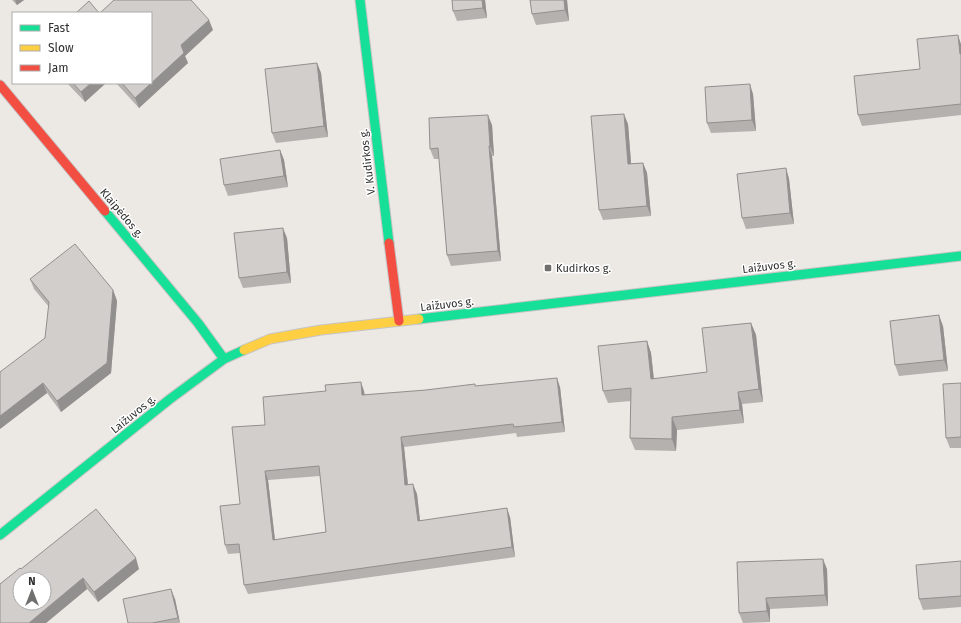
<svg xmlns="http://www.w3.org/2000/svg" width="961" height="623" font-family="'Fira Sans',sans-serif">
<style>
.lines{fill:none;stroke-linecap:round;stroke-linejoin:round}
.fast-casing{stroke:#c5c4c5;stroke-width:11}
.slow-casing{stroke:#c5c4c5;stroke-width:11}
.jam-casing{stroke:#c5c4c5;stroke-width:11}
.fast{stroke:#16e098;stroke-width:9}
.slow{stroke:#ffcf43;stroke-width:9}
.jam{stroke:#f24e42;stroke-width:9}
.wall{fill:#b4b1af;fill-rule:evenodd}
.shaded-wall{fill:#92908e}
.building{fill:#d1cecb;stroke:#92908e;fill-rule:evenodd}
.poi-dot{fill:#706f6e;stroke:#fff;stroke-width:1.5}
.labels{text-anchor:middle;stroke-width:3;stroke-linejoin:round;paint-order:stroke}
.street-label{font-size:11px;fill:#2e2e2e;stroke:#fff}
.poi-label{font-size:11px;fill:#2e2e2e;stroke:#fff;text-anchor:start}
</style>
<rect width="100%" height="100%" fill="#ece8e4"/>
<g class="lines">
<g class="fast-casing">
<path id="fast" d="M360 0 389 243
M105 211 198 323 224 359
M419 319 961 256
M0 535 170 399 224 359 244 350"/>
</g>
<g class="slow-casing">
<path id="slow" d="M244 350 270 339 321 330 419 319"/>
</g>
<g class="jam-casing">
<path id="jam" d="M0 85 105 211
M389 243 399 321"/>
</g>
<use href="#fast" class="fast"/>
<use href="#slow" class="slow"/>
<use href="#jam" class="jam"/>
</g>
<path class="wall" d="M12 0H24L17 5Z
M485 0 487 18 457 21 453 11Z
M530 0H567L569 21 536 25 532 14Z
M213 30 185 56 188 63 139 108 116 83H151Z
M961 44V115L862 126 858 115 920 69Z
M317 63 321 73 328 137 276 143 272 133Z
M67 83H106L85 102Z
M753 94 756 131 711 133 707 123Z
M628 124 631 164 643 163 647 173 651 216 603 220 599 210Z
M492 125 494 156H492L501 261 451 266 447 255 439 159H434L430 149Z
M280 150 284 160 288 187 228 196 224 185Z
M786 168 789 179 794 224 746 229 742 218Z
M287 238 291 283 243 288 239 278Z
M30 279 113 290 117 301 111 373 61 412 47 393 0 429 45 338 49 307 34 289Z
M751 323 756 335 763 402 742 404 744 423 677 430 676 451 635 450 630 438 631 401 608 403 603 391 647 341 651 353 654 379 707 372Z
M943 326 948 371 899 376 895 365Z
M961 383V448H950L946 438Z
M476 386 560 387 565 432 517 437 516 433 404 447 408 485 417 494 420 521 510 517 515 557 248 594 244 585 240 553 228 554 225 545 240 504 265 425 364 391 365 395ZM320 476 326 532 275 540 268 480Z
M961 561V607L923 610 919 599Z
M737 562 827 569 828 606 770 609V622L743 623 739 613Z
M21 569H139L98 602 87 589 46 623H0Z
M175 599 180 623H128Z"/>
<path class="shaded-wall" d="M15 0H24L17 5Z
M482 0H485L487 18 483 8Z
M564 0H567L569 21 565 10Z
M209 20 213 30 185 56 188 63 139 108 135 98 181 45Z
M958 35 961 44V58L960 54Z
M317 63 321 73 328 137 324 126Z
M91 83H106L85 102 81 92Z
M750 84 753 94 756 131 752 120Z
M624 114 628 124 632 175 628 164Z
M488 115 492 125 494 156 490 146Z
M489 146 492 156 501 261 498 251Z
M280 150 284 160 288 187 284 176Z
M643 163 647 173 651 216 647 206Z
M786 168 789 179 794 224 790 213Z
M283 228 287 238 291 283 287 272Z
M113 290 117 301 111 373 61 412 57 401Z
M939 315 943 326 948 371 944 360Z
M751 323 756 335 763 402 759 389Z
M647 341 651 353 655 391 651 379Z
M557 378 560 387 565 432 562 422Z
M361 382 364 391 365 405 362 395Z
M43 383 47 393 0 429V416Z
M738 392 742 404 744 423 740 410Z
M672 417 677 430 676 451 672 439Z
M401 437 404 447 409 495 405 485Z
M265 471 268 480 276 549 273 540Z
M413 484 417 494 421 530 418 521Z
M507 508 510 517 515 557 512 547Z
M136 558 139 569 98 602 94 592Z
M823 559 827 569 828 606 825 595Z
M83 578 87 589 46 623H29Z
M171 589 175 599 180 623 178 618Z
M766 598 770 609V622L767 611Z"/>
<path class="building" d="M114 0H191L209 20 181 45 184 53 135 98 122 83H151V13H100Z
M452 0H482L483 8 453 11Z
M530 0H564L565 10 532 14Z
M89 1 99 13H76Z
M958 35 960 54H961V104L858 115 854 76 920 69 917 39Z
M317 63 324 126 272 133 265 69Z
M73 83H91L81 92Z
M750 84 752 120 707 123 705 87Z
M624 114 628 164 643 163 647 206 599 210 591 116Z
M488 115 490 146H489L498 251 447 255 438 148 430 149 429 118Z
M280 150 284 176 224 185 220 159Z
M786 168 790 213 742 218 737 174Z
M283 228 287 272 239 278 234 233Z
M75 244 113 290 107 363 57 401 43 383 0 416V372L45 338 49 302 30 279Z
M939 315 944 360 895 365 890 321Z
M751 323 759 389 738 392 740 410 672 417V439L630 438 631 388 603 391 598 346 647 341 651 379 707 372 702 328Z
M557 378 562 422 514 427 513 424 401 437 405 485 413 484 418 521 507 508 512 547 244 585 239 544 225 545 220 506 240 504 232 427 265 425 263 397 326 391 325 385 361 382 362 395 426 390 475 384V386ZM319 466 326 532 273 540 265 471Z
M961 383V437L946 438 943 384Z
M96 509 136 558 94 592 83 578 29 623H0V584L20 568 21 569ZM20 579H44V603H20Z
M823 559 825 595 766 598 767 611 739 613 737 562Z
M961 561V596L919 599 916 565Z
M171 589 178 618 152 623H128L123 599Z"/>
<rect class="poi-dot" x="544" y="264" width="8" height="8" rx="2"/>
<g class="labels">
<g class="street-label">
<text transform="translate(367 162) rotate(-97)" y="4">V. Kudirkos g.</text>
<text transform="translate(122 213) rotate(50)" y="4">Klaipėdos g.</text>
<text transform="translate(769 266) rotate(-7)" y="4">Laižuvos g.</text>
<text transform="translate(447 304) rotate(-7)" y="4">Laižuvos g.</text>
<text transform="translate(133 414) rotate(-39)" y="4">Laižuvos g.</text>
</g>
<g class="poi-label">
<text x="556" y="272">Kudirkos g.</text>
</g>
</g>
<rect x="12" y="12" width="140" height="72" fill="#ffffff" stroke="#ababab"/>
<rect x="20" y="25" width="20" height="6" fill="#16e098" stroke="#ababab"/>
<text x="48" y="32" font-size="12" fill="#2e2e2e">Fast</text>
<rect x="20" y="45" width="20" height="6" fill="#ffcf43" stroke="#ababab"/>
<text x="48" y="52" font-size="12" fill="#2e2e2e">Slow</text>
<rect x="20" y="65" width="20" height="6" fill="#f24e42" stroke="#ababab"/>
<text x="48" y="72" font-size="12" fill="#2e2e2e">Jam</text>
<g transform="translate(32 591)"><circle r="19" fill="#ffffff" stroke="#ababab"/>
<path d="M0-3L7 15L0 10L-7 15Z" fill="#706f6e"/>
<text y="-6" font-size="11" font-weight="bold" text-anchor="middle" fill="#2e2e2e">N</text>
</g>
</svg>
